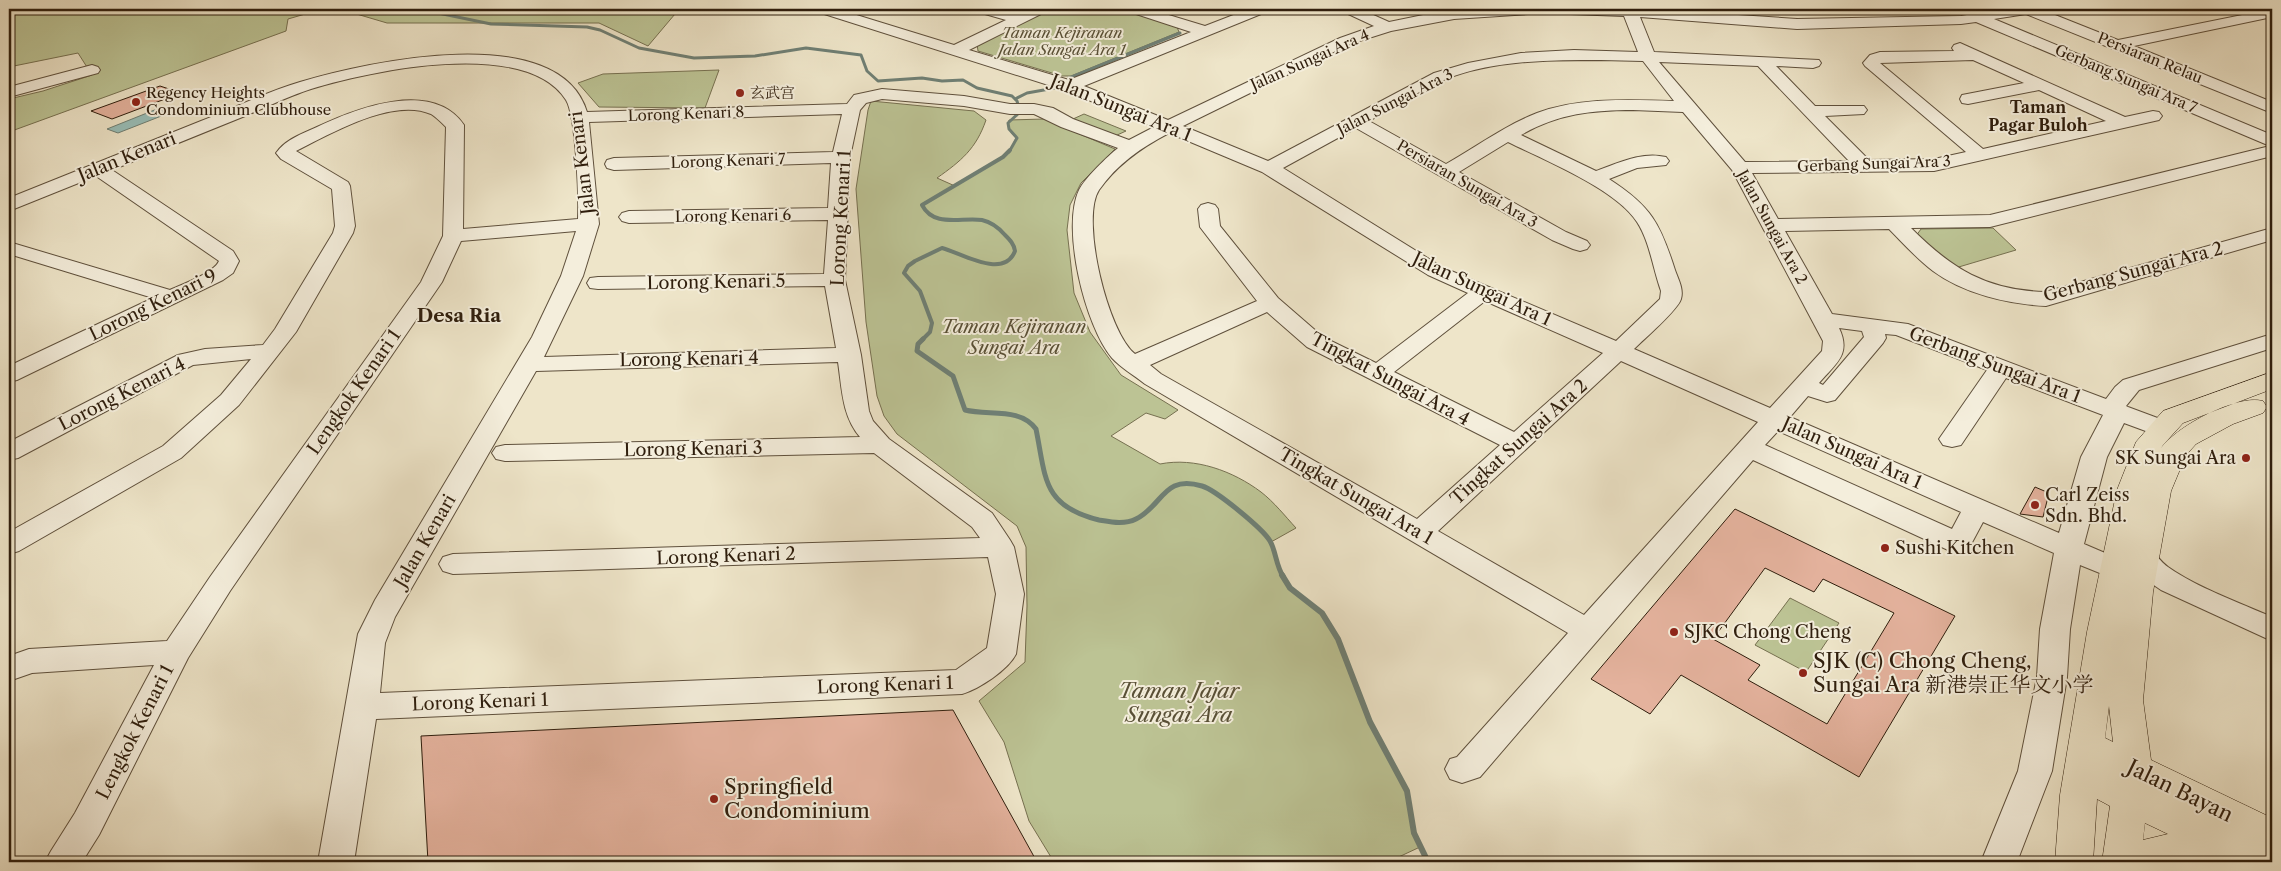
<svg xmlns="http://www.w3.org/2000/svg" width="2281" height="871" font-family="'Libre Caslon Text','Noto Serif SC',serif">
<style>
.green{fill:#bcc394;stroke:#767050}
.water{fill:#99bfb9;stroke:#6f7f74}
.lines{fill:none;stroke-linecap:round;stroke-linejoin:round}
.stream-far3{stroke:#6f7f74;stroke-width:3}
.stream-far2{stroke:#6f7f74;stroke-width:4}
.stream-far1{stroke:#6f7f74;stroke-width:5}
.stream{stroke:#6f7f74;stroke-width:6}
.building{fill:#e4b29d;stroke:#2f1e0d;fill-rule:evenodd}
.minor-casing{stroke:#5f503c;stroke-width:2}
.major-casing{stroke:#2f1e0d;stroke-width:1}
.minor{fill:#f4eedc;fill-rule:evenodd}
.major{fill:#eee5c9;fill-rule:evenodd}
.poi-dot{fill:#8f2418;stroke:#f4eedc;stroke-width:2}
.labels{text-anchor:middle;stroke-width:4;stroke-linejoin:round;paint-order:stroke}
.far-park-label{font-size:15px;font-style:italic;fill:#595036;stroke:#f4eedc}
.far-street-label{font-size:15px;fill:#2f1e0d;stroke:#f4eedc}
.far-poi-label{font-size:15px;fill:#2f1e0d;stroke:#f4eedc;text-anchor:start}
.far-neighbourhood-label{font-size:16px;font-weight:bold;fill:#2f1e0d;stroke:#f4eedc}
.street-label{font-size:18px;fill:#2f1e0d;stroke:#f4eedc}
.park-label{font-size:18px;font-style:italic;fill:#595036;stroke:#f4eedc}
.poi-label{font-size:18px;fill:#2f1e0d;stroke:#f4eedc;text-anchor:start}
.neighbourhood-label{font-size:19px;font-weight:bold;fill:#2f1e0d;stroke:#f4eedc}
.near-poi-label{font-size:21px;fill:#2f1e0d;stroke:#f4eedc;text-anchor:start}
.near-park-label{font-size:21px;font-style:italic;fill:#595036;stroke:#f4eedc}
.near-street-label{font-size:21px;fill:#2f1e0d;stroke:#f4eedc}
</style>
<rect width="100%" height="100%" fill="#eee5c9"/>
<filter id="stains"><feTurbulence type="fractalNoise" baseFrequency=".004" numOctaves="4"/><feColorMatrix values="0 0 0 0 .2 0 0 0 0 .09 0 0 0 0 .02 0 0 0 .5 -.17"/></filter>
<radialGradient id="worn" r=".72"><stop offset=".6" stop-color="#630" stop-opacity="0"/><stop offset="1" stop-color="#630" stop-opacity=".3"/></radialGradient>
<path class="green" d="M9 9H630L675 14 648 46 599 23H387L343 10H319L288 19 286 31 9 132V99L43 91 92 75 78 53 9 67Z
M1049 9H1120L1177 27 1179 32 1071 76H1062L978 51 977 44Z
M719 70 705 108 599 107 578 83 603 74Z
M871 101 974 111 986 120C976 149 961 161 937 178L955 186 1003 157 1010 151 1016 138C1011 133 1007 128 1009 120L1044 119 1115 149 1081 183 1070 205 1067 230 1074 293 1090 332 1121 375 1178 410 1165 419 1146 413 1111 436 1160 464C1195 457 1233 471 1261 492 1274 502 1285 516 1296 528L1271 542 1280 572 1290 588 1322 613 1338 639 1370 722 1407 791 1414 833 1420 847 1388 862H1054L1029 821 1004 742 979 701 1025 662 1027 606 1026 547 1017 526 897 434 884 416 877 396 866 322 856 189 868 110Z
M1084 114 1126 131 1115 136 1073 119Z
M1993 228 2016 250 1952 269 1916 236 1921 229Z
M1790 598 1839 623 1806 672 1755 645Z"/>
<path class="water" d="M157 109 169 113 118 133 107 129Z"/>
<g class="lines">
<path class="stream-far3" d="M419 9 491 24 587 27 600 30 639 48 694 58 755 56 806 48 861 55 867 71 878 81 922 78 942 81 963 80 977 88 1012 96 1017 101 1020 112 1008 123 1009 129 1017 138 1009 152
M1069 78 1180 33
M1015 99 1027 93 1055 88"/>
<path class="stream-far2" d="M922 340 930 332 932 323 920 291 904 273 908 266 915 261 942 248C961 253 1004 280 1015 251 1014 244 1010 240 1005 235 999 228 991 222 982 220 961 217 934 228 922 205L1003 157 1010 150"/>
<path class="stream-far1" d="M923 339 918 344 917 351 953 376 965 410C989 416 1020 407 1036 429 1046 478 1042 506 1099 520 1111 522 1124 525 1136 519 1163 506 1163 474 1202 486 1216 490 1263 529 1270 541 1276 551 1276 566 1283 576"/>
<path class="stream" d="M1282 575 1290 588 1322 613 1338 639 1370 722 1407 791 1414 833 1428 862"/>
</g>
<path class="building" d="M160 86 181 93 112 119 91 111Z
M2035 487 2049 493 2043 517 2020 514Z
M1735 509 1955 616 1859 777 1681 675 1650 714 1591 679ZM1765 568 1814 592 1823 579 1894 613 1827 724 1748 680 1760 665 1713 639Z
M953 710 1037 862H428L421 736Z"/>
<g class="lines">
<g class="minor-casing">
<path id="minor" d="M816 9H837L954 45 1006 20 978 12 976 9H999L1018 14 1029 9H1047L1045 12 969 50 1069 80 1191 32 1130 12 1128 9H1149L1205 26 1249 9H1268L1266 12 1084 86 1168 120 1340 38 1374 26 1344 12 1342 9H1360L1389 22 1428 14 1481 9H1647L1797 19 1961 16 2002 9H2040L2118 40 2272 9V17L2134 46 2272 102V113L2026 14 1994 19 2272 135V156L1990 227 1911 228C1952 269 1986 290 2045 292L2272 228V240L2046 306C2008 304 1964 294 1933 271 1917 259 1903 243 1889 229L1785 231 1832 314 1908 324 2106 399 2115 387 2123 380 2272 334V348L2139 390 2126 406 2128 407 2171 423 2174 429 2171 435 2162 437 2124 423 2107 457 2084 544 2133 565 2129 558 2133 551C2155 544 2153 556 2168 567 2196 587 2240 603 2272 617V641L2161 590 2145 579 2142 583 2132 586 2080 565 2070 629 2067 677 2052 771 2017 862H1981L2018 771 2037 677 2040 629 2054 553 1983 522 1968 550 1958 553 1948 550 1753 460 1480 777 1462 783 1450 779 1445 769 1450 759 1457 757 1568 633 1145 384C1134 375 1121 368 1112 358 1085 326 1061 228 1079 190 1085 178 1108 156 1118 148L1061 127 1034 114H1010L964 106 882 99 866 103 860 110 850 157 845 280 861 355 869 411 873 421 889 439 992 513 1010 540 1014 547 1024 594 1016 654C1008 670 979 689 962 694L376 719 354 862H318L358 634 375 600 532 337 561 276 576 231 461 241 442 282 230 591 188 658 99 835 82 862H45L51 851 75 813 154 665 32 673 9 681V656L29 649 167 641 210 577 421 282 443 236 446 127C442 123 436 117 431 114 393 97 330 134 296 151L348 182 350 186 355 226 353 233 296 332 239 405 181 458 19 551 9 554V532L163 446 221 395 251 359 193 365 18 458 9 460V442L178 355 205 349 263 345 275 329 333 233 335 226 332 189 281 159 276 153C286 139 302 134 317 127 357 108 432 79 464 125L463 229 578 219C579 197 576 116 566 100 526 37 370 71 311 89 289 96 267 107 245 116 200 134 156 152 112 170L233 251 239 261 233 273 223 280 17 380 9 382V366L153 298 9 254V242L170 290C183 284 214 273 219 261L96 176 9 211V198C73 172 137 147 201 121 234 108 266 92 300 82 366 62 559 19 587 112L847 104 854 95 882 89 964 96 1010 104H1034L1053 108 1073 119 1129 140 1154 127 1064 90 818 12ZM1544 13 1624 16 1638 52 1574 50 1521 53 1468 63 1434 73 1268 161 1183 126 1350 44 1391 31 1454 19ZM1640 17 1797 29 1961 24 1976 22 2270 146 1990 215 1778 219 1752 173 1934 171 2159 120 2162 116 2159 112 2153 111 2125 117 1960 43 1954 45 1952 48 1954 51 1880 52 1870 55 1863 63 1865 66 1966 152 1934 159 1869 160 1825 116 1864 114 1867 110 1864 106H1815L1776 66 1813 68 1819 66 1821 63 1819 60 1654 52ZM1601 60 1643 61 1674 101C1628 100 1580 97 1537 113 1504 126 1476 147 1446 164L1369 121C1394 107 1420 90 1446 79 1494 60 1550 60 1601 60ZM1973 60 2024 83 1962 95 1960 99 1962 103 1968 104 2039 90 2106 121 1983 149 1880 63ZM1659 62 1758 66 1849 161 1745 162ZM1633 110 1683 112 1732 170 1823 341 1822 351 1770 408 1634 349C1644 339 1678 310 1681 299 1684 289 1678 279 1675 270 1660 223 1651 206 1609 179L1637 168 1666 165 1669 161 1666 157C1642 151 1618 163 1596 171L1521 135C1557 114 1592 110 1633 110ZM842 114 833 152 614 158 607 160 605 164 607 168 614 170 831 163 828 208 629 211 622 213 619 217 622 221 629 223 828 220 824 274 598 277 590 278 587 283 590 288 598 289 825 286 836 348 544 357 583 276 599 224 589 122ZM1356 128 1552 240 1573 249 1580 251 1587 249 1590 245 1587 241 1566 232 1459 172 1508 142C1544 160 1616 189 1637 222 1650 242 1653 269 1661 291L1660 299 1616 341 1442 267 1283 168ZM1169 133 1262 172 1428 275 1468 293 1376 363 1323 337 1278 298 1220 226 1218 209 1215 205 1208 203 1201 205 1198 209 1200 227 1257 301 1135 354C1108 333 1080 219 1099 190 1117 164 1142 147 1169 133ZM1485 301 1603 353 1514 432 1394 372ZM1267 312 1307 347 1500 445 1417 519 1161 374 1150 365ZM1839 328 1862 331 1864 337 1823 385 1819 383C1835 364 1852 355 1839 328ZM1885 334 1896 335 1987 370 1939 439 1943 445 1952 447 1961 445 2006 378 2103 415 2081 457 2059 533 1790 417 1808 396 1827 402 1835 400 1883 343 1886 338ZM1621 361 1758 422 1584 615 1438 531ZM838 362C842 389 842 416 860 437L505 445 496 447 492 453 496 459 505 461 874 453 972 527 980 538 453 554 443 557 439 564 443 571 453 574 988 557 996 594 987 648 956 670 380 693 385 643 395 617 536 371ZM1778 431 1961 512 1952 529 1765 445Z
M92 65 98 67 100 70 98 73 9 97V87Z"/>
</g>
<g class="major-casing">
<path id="major" d="M2272 372V389L2183 423 2163 445 2161 448C2177 426 2237 394 2263 401L2267 407 2263 413 2233 424 2196 444 2186 455 2171 491 2153 592 2143 700 2151 760 2272 818V862H2102L2110 806 2097 799 2093 862H2055L2060 795 2087 632 2117 490 2136 442 2163 411ZM2109 706 2113 742 2105 738ZM2145 823 2168 834 2143 840Z"/>
</g>
<use href="#minor" class="minor"/>
<use href="#major" class="major"/>
</g>
<g class="poi-dot">
<circle cx="740" cy="93" r="5"/>
<circle cx="136" cy="102" r="5"/>
<circle cx="2246" cy="458" r="5"/>
<circle cx="2035" cy="505" r="5"/>
<circle cx="1885" cy="548" r="5"/>
<circle cx="1674" cy="632" r="5"/>
<circle cx="1803" cy="673" r="5"/>
<circle cx="714" cy="799" r="5"/>
</g>
<g class="labels">
<g class="far-park-label">
<text x="1062" y="38">Taman Kejiranan<tspan x="1062" dy="17">Jalan Sungai Ara 1</tspan></text>
</g>
<g class="far-street-label">
<text transform="translate(2150 58) rotate(22)" y="5">Persiaran Relau</text>
<text transform="translate(1310 60) rotate(-24)" y="5">Jalan Sungai Ara 4</text>
<text transform="translate(2126 79) rotate(23)" y="5">Gerbang Sungai Ara 7</text>
<text transform="translate(1395 102) rotate(-27)" y="5">Jalan Sungai Ara 3</text>
<text transform="translate(686 114) rotate(-2)" y="5">Lorong Kenari 8</text>
<text transform="translate(728 161) rotate(-2)" y="5">Lorong Kenari 7</text>
<text transform="translate(1874 164) rotate(-2)" y="5">Gerbang Sungai Ara 3</text>
<text transform="translate(1467 184) rotate(30)" y="5">Persiaran Sungai Ara 3</text>
<text transform="translate(733 216) rotate(-1)" y="5">Lorong Kenari 6</text>
<text transform="translate(1772 227) rotate(61)" y="5">Jalan Sungai Ara 2</text>
</g>
<g class="far-poi-label">
<text x="146" y="98">Regency Heights<tspan x="146" dy="17">Condominium Clubhouse</tspan></text>
<text x="750" y="98">玄武宫</text>
</g>
<g class="far-neighbourhood-label">
<text x="2038" y="113">Taman<tspan x="2038" dy="18">Pagar Buloh</tspan></text>
</g>
<g class="street-label">
<text transform="translate(1121 108) rotate(22)" y="6">Jalan Sungai Ara 1</text>
<text transform="translate(127 157) rotate(-22)" y="6">Jalan Kenari</text>
<text transform="translate(582 163) rotate(-97)" y="6">Jalan Kenari</text>
<text transform="translate(841 218) rotate(-87)" y="6">Lorong Kenari 1</text>
<text transform="translate(2133 272) rotate(-15)" y="6">Gerbang Sungai Ara 2</text>
<text transform="translate(716 282) rotate(-1)" y="6">Lorong Kenari 5</text>
<text transform="translate(1482 289) rotate(25)" y="6">Jalan Sungai Ara 1</text>
<text transform="translate(153 305) rotate(-26)" y="6">Lorong Kenari 9</text>
<text transform="translate(689 359) rotate(-1)" y="6">Lorong Kenari 4</text>
<text transform="translate(1995 365) rotate(21)" y="6">Gerbang Sungai Ara 1</text>
<text transform="translate(1390 379) rotate(28)" y="6">Tingkat Sungai Ara 4</text>
<text transform="translate(354 392) rotate(-55)" y="6">Lengkok Kenari 1</text>
<text transform="translate(122 394) rotate(-27)" y="6">Lorong Kenari 4</text>
<text transform="translate(1519 442) rotate(-42)" y="6">Tingkat Sungai Ara 2</text>
<text transform="translate(693 449) rotate(-1)" y="6">Lorong Kenari 3</text>
<text transform="translate(1852 453) rotate(24)" y="6">Jalan Sungai Ara 1</text>
<text transform="translate(1356 496) rotate(30)" y="6">Tingkat Sungai Ara 1</text>
<text transform="translate(425 541) rotate(-60)" y="6">Jalan Kenari</text>
<text transform="translate(726 556) rotate(-2)" y="6">Lorong Kenari 2</text>
<text transform="translate(885 685) rotate(-2)" y="6">Lorong Kenari 1</text>
<text transform="translate(480 702) rotate(-2)" y="6">Lorong Kenari 1</text>
<text transform="translate(135 732) rotate(-63)" y="6">Lengkok Kenari 1</text>
</g>
<g class="park-label">
<text x="1014" y="333">Taman Kejiranan<tspan x="1014" dy="21">Sungai Ara</tspan></text>
</g>
<g class="poi-label">
<text x="2236" y="464" text-anchor="end">SK Sungai Ara</text>
<text x="2045" y="501">Carl Zeiss<tspan x="2045" dy="21">Sdn. Bhd.</tspan></text>
<text x="1895" y="554">Sushi Kitchen</text>
<text x="1684" y="638">SJKC Chong Cheng</text>
</g>
<g class="neighbourhood-label">
<text x="459" y="322">Desa Ria</text>
</g>
<g class="near-poi-label">
<text x="1813" y="668">SJK (C) Chong Cheng,<tspan x="1813" dy="24">Sungai Ara 新港崇正华文小学</tspan></text>
<text x="724" y="794">Springfield<tspan x="724" dy="24">Condominium</tspan></text>
</g>
<g class="near-park-label">
<text x="1179" y="698">Taman Jajar<tspan x="1179" dy="24">Sungai Ara</tspan></text>
</g>
<g class="near-street-label">
<text transform="translate(2180 791) rotate(26)" y="7">Jalan Bayan</text>
</g>
</g>
<rect width="2281" height="871" fill="none" stroke="#eee5c9" stroke-width="30"/>
<rect x="10" y="10" width="2261" height="851" fill="none" stroke="#2f1e0d" stroke-width="2.5"/>
<rect x="15" y="15" width="2251" height="841" fill="none" stroke="#2f1e0d"/>
<rect width="100%" height="100%" filter="url(#stains)"/>
<rect width="100%" height="100%" fill="url(#worn)"/>
</svg>
